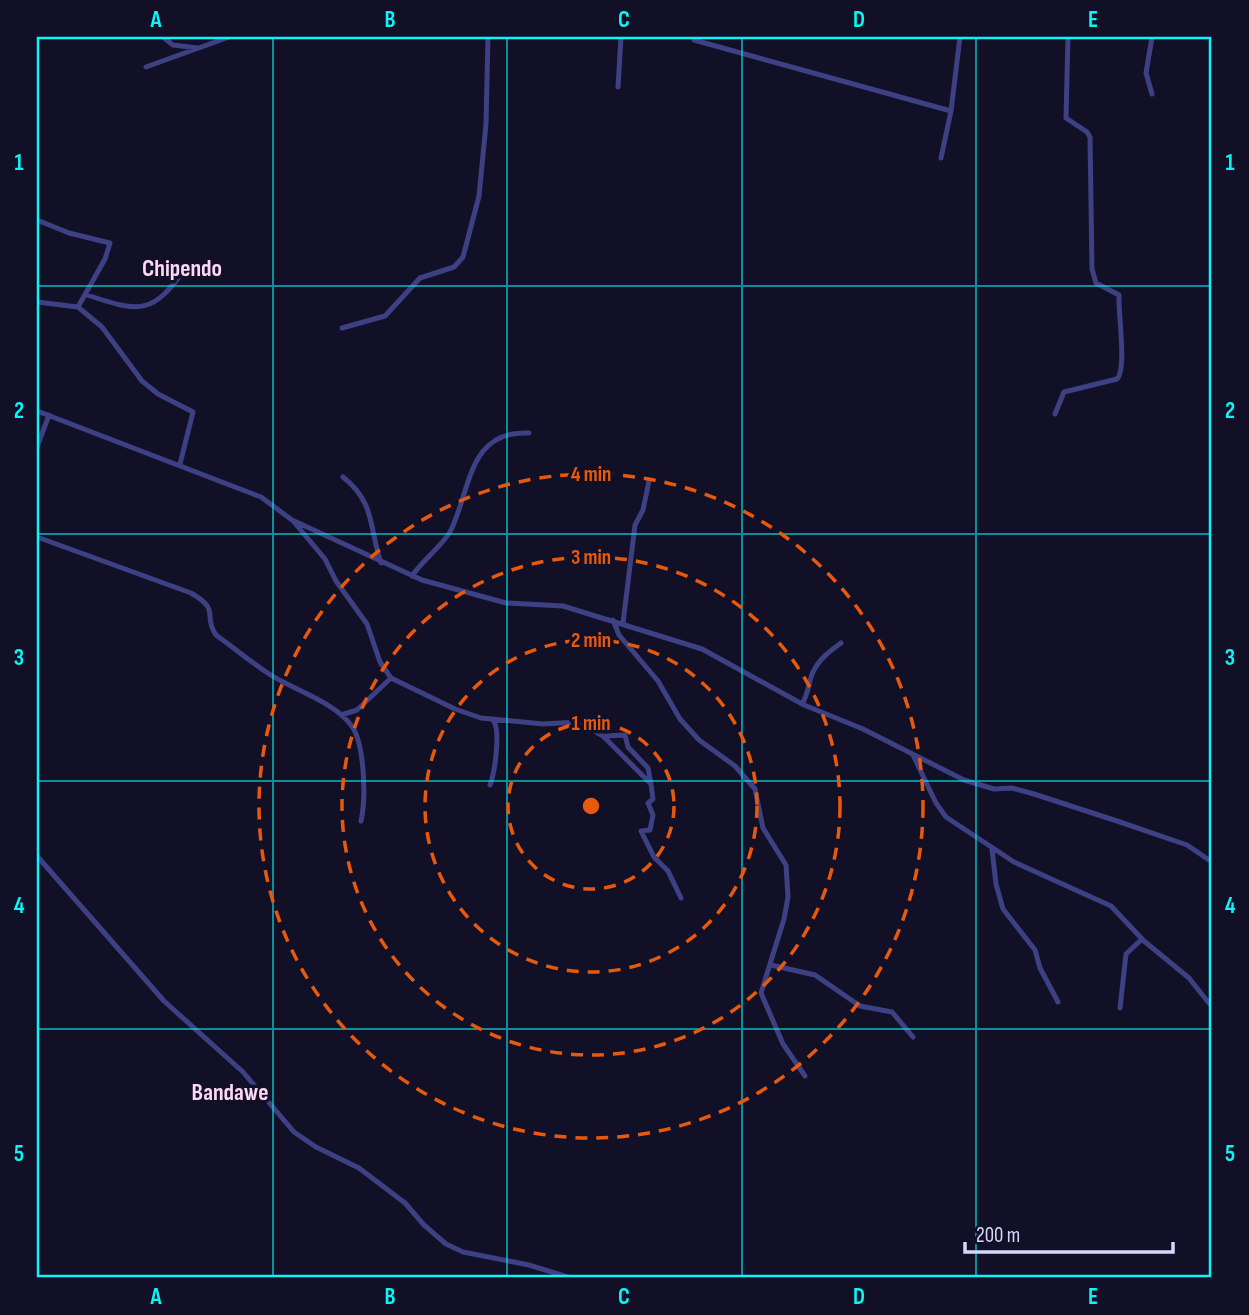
<svg xmlns="http://www.w3.org/2000/svg" width="1249" height="1315" font-family="'Sofia Sans Condensed',sans-serif">
<style>
.lines{fill:none;stroke-linecap:round;stroke-linejoin:round}
.minor{stroke:#3d4183;stroke-width:5}
.grid{fill:none;stroke:#0af5f5;stroke-width:2;stroke-opacity:0.55}
.ring{fill:none;stroke:#e8590c;stroke-width:3.5;stroke-dasharray:12 9}
.labels{text-anchor:middle;stroke-width:7;stroke-linejoin:round;paint-order:stroke}
.quarter-label{font-size:24px;font-weight:bold;fill:#fdd8f4;stroke:#121026}
.centre{fill:#e8590c;stroke:#121026;stroke-width:3.5}
.ring-label{font-size:21px;text-anchor:middle;font-weight:bold;fill:#e8590c;stroke:#121026;stroke-width:7;stroke-linejoin:round;paint-order:stroke}
.neatline{fill:none;stroke:#0af5f5;stroke-width:2.5}
.grid-label{font-size:23px;text-anchor:middle;font-weight:bold;fill:#0af5f5}
</style>
<rect width="100%" height="100%" fill="#121026"/>
<g class="lines">
<path class="minor" d="M163 37 173 45 198 48
M694 40 951 111
M146 67 229 37
M618 87 621 37
M1152 94 1146 73 1152 37
M941 158 951 111 960 37
M37 220 69 233 110 243 105 259 78 307
M87 295C141 313 153 315 187 266
M37 302 78 307 102 327 142 381 158 394 193 412 180 464
M342 328 385 316 420 278 454 267 463 257 479 196 486 124 488 37
M37 411 261 497 292 520 422 580 506 603 563 606 702 649 804 705 863 729 964 780 994 789 1012 788 1034 794 1117 821 1187 845 1212 862
M1055 414 1064 392 1117 379C1127 369 1118 313 1119 295L1096 283 1092 269 1090 137 1087 132 1066 118 1068 37
M37 447 49 415
M343 477C376 503 369 529 381 563
M294 522 325 559 336 581 367 624 380 662 391 678 455 709 481 718 543 724 578 722 603 736 651 784 653 799 648 803 653 815 650 830 641 831 654 857 668 871 681 898
M37 537 191 593C222 611 202 615 216 635 234 648 251 662 269 674 294 690 333 701 351 725 365 743 366 799 361 821
M412 576C422 561 444 544 451 530 471 489 468 430 529 433
M613 620 619 635 658 681 680 719 699 740 735 766 755 789 763 828 786 865 788 897 784 919 761 993 783 1044 805 1076
M623 623 635 525 643 510 649 481
M802 704C809 693 808 683 813 672 819 659 830 651 841 643
M341 715 357 710 391 678
M603 736 625 735 628 747 648 768 651 784
M913 755 936 803 946 817 1014 862 1111 906 1144 941 1189 978 1212 1007
M490 785C495 772 501 729 493 720
M992 849 996 884 1003 909 1035 950 1040 968 1058 1002
M37 856 164 1001 243 1072 294 1132 316 1147 359 1168 405 1203 424 1225 446 1244 463 1252 529 1265 571 1278
M771 965 815 975 860 1006 892 1012 913 1037
M1120 1008 1126 954 1142 939"/>
</g>
<path class="grid" d="M273 37V1278M507 37V1278M742 37V1278M976 37V1278M37 286H1212M37 534H1212M37 781H1212M37 1029H1212"/>
<g class="ring">
<circle cx="591" cy="806" r="83"/>
<circle cx="591" cy="806" r="166"/>
<circle cx="591" cy="806" r="249"/>
<circle cx="591" cy="806" r="332"/>
</g>
<g class="labels">
<g class="quarter-label">
<text x="182" y="276">Chipendo</text>
<text x="230" y="1100">Bandawe</text>
</g>
</g>
<circle cx="591" cy="806" r="10" class="centre"/>
<g class="ring-label">
<text x="591" y="481">4 min</text>
<text x="591" y="564">3 min</text>
<text x="591" y="647">2 min</text>
<text x="591" y="730">1 min</text>
</g>
<rect width="1249" height="1315" fill="none" stroke="#121026" stroke-width="77"/>
<path d="M965 1242v10h208v-10" fill="none" stroke="#d7d6fd" stroke-width="3.5"/>
<text x="976" y="1242" font-size="21" fill="#d7d6fd" stroke="#121026" stroke-width="5" paint-order="stroke">200 m</text>
<rect x="38" y="38" width="1172" height="1238" class="neatline"/>
<g class="grid-label">
<text x="156" y="27">A</text>
<text x="390" y="27">B</text>
<text x="624" y="27">C</text>
<text x="859" y="27">D</text>
<text x="1093" y="27">E</text>
<text x="19" y="170">1</text>
<text x="1230" y="170">1</text>
<text x="19" y="418">2</text>
<text x="1230" y="418">2</text>
<text x="19" y="665">3</text>
<text x="1230" y="665">3</text>
<text x="19" y="913">4</text>
<text x="1230" y="913">4</text>
<text x="19" y="1161">5</text>
<text x="1230" y="1161">5</text>
<text x="156" y="1304">A</text>
<text x="390" y="1304">B</text>
<text x="624" y="1304">C</text>
<text x="859" y="1304">D</text>
<text x="1093" y="1304">E</text>
</g>
</svg>
